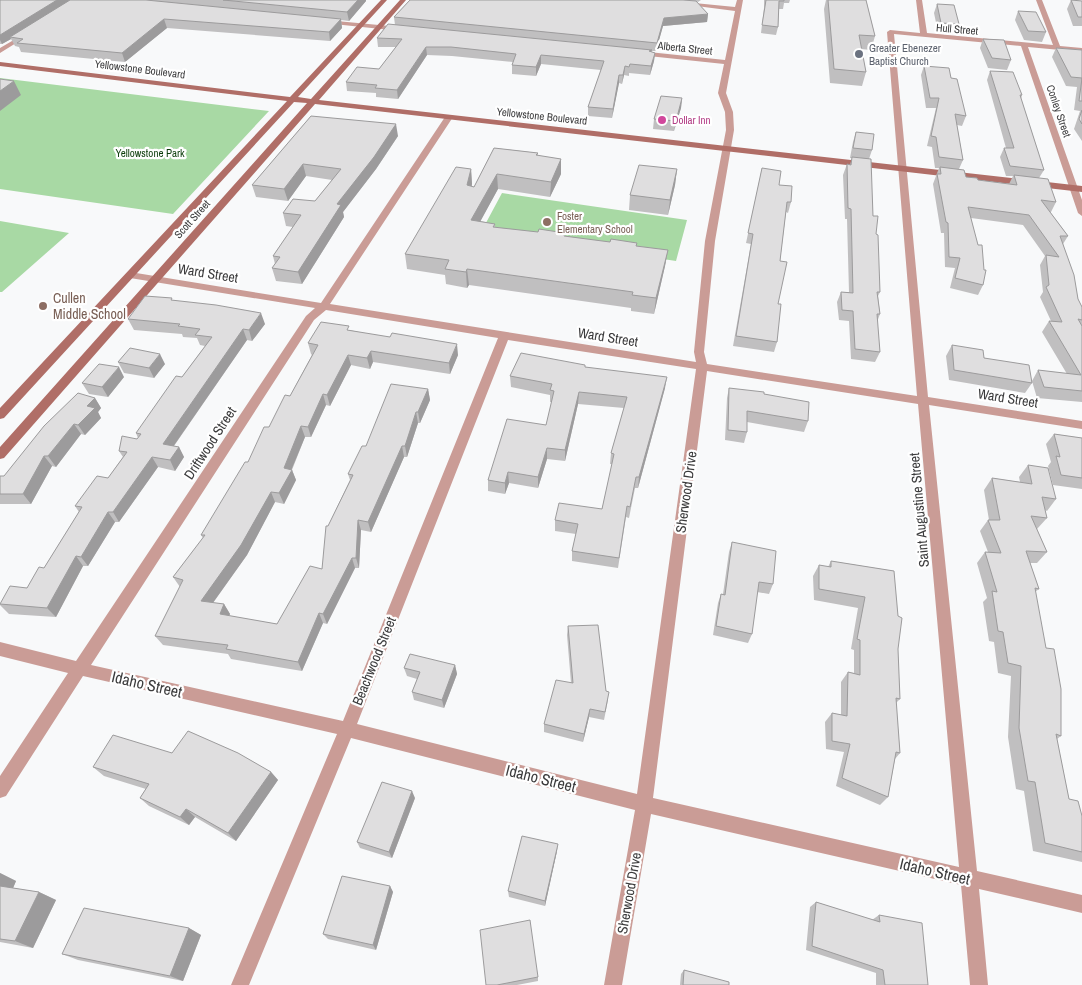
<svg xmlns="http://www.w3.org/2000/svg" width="1082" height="985" font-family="'Archivo Narrow',sans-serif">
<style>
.green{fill:#a8d9a4}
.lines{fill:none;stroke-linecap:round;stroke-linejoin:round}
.street{fill:#ca9c96;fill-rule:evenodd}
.secondary{fill:#b06e67;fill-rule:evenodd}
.wall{fill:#c0bfc0}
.shaded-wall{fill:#9c9b9c}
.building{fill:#dfdedf;stroke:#9c9b9c}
.worship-dot{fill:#6b7280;stroke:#fff;stroke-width:2}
.hotel-dot{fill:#d1479c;stroke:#fff;stroke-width:2}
.education-dot{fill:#8d6e63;stroke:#fff;stroke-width:2}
.labels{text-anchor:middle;stroke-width:4.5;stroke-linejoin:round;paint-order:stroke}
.far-street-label{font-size:11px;fill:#3c3c3d;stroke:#fff}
.far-worship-label{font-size:11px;fill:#5b616d;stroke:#fff;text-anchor:start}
.far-hotel-label{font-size:11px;fill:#b23c85;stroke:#fff;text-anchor:start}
.far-park-label{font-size:11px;fill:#0b3c0a;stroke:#fff}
.far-education-label{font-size:11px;fill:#785e54;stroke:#fff;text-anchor:start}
.street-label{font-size:14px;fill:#3c3c3d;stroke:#fff}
.education-label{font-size:14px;fill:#785e54;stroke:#fff;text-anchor:start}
.near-street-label{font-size:16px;fill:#3c3c3d;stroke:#fff}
</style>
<rect width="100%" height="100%" fill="#f8f9fa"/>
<path class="green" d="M0 78 269 111 173 214 0 189Z
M502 193 687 220 676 261 566 244 480 234Z
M0 221 69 233 2 292H0Z"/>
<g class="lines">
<path class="street" d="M737 0H743L726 93 733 112 734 130 715 241 704 352 707 364 917 396 887 32 890 30 920 33 916 0H922L927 33 1053 45 1036 0H1042L1060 46 1082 48V52L1028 47 1082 200V216L1078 213 1021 46 894 34 928 397 1082 421V429L929 405 977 871 1082 895V913L979 889 988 985H970L961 885 651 814 622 985H604L635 810 351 738 249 985H231L337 734 83 676 6 796 0 798V776L68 673 0 656V642L76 661 306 316 315 308 130 278 125 275 130 272 321 303 445 117 449 115 453 117 330 304 696 362 694 352 705 241 726 130 725 112 718 93 724 64 639 55 636 53 639 51 725 60 735 11 681 4 684 2 735 7ZM326 310 498 338 343 721 91 665 314 320ZM508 340 696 369 637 794 357 724ZM707 371 918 404 959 867 653 798Z
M326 20 400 27 403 29 400 31 324 23 323 22Z
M24 34 29 35 0 53V48Z"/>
<path class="secondary" d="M381 0H387L298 97 311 99 400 0H406L319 100 1082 186V192L315 104 4 458 0 459V447L307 103 294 102 4 418 0 419V408L287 101 0 66V62L290 97Z"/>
</g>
<path class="wall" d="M0 0H366V1L349 21 341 20 342 28 330 41 167 28 125 62 21 52 19 47 15 46 11 39 2 44H0Z
M410 0H701L698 2 696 1 708 14 707 22 663 26 656 51H652V52L655 53 654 61 650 75 629 73V76L624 75 622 84 619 83 612 118 588 116V107L601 70 541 64 536 76 512 74V65L513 62 452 56 427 55 398 99 376 97V93L347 91 346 82 379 69 396 47H378L377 38 395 25 394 17Z
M764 0H790L789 3H784L783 9H779L778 27 776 35 761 33 764 8Z
M826 0H866L875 36 871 50 861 49 866 72 862 86 830 83 824 9Z
M1071 0 1082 1V26H1073L1067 9Z
M937 4 959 24 955 33 938 32 934 13Z
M1018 11 1046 32 1042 42 1024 40 1015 20Z
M983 39 1011 60 1007 70 988 68 980 48Z
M1056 48 1082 50V141L1074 129 1080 111 1074 110 1077 87 1066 86 1052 57Z
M924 66 951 78 966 116 962 126 957 125 963 160 959 169 966 177 978 180 1009 184 1013 176H1006L1000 157 1004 148H1006L987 80 990 71 1022 95 1021 99 1044 170 1039 178 1056 202 1051 212H1050L1068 236 1063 244 1078 299 1082 307V402L1037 398 1032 381V383L1025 393 949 380 946 356 952 345 984 358 1032 381 1038 370 1067 374 1042 332 1049 321H1051L1040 297 1043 292 1040 265 1045 256 1023 225 971 218 983 285 978 295 950 288 955 268 945 267 944 233H941L933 184 939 168H935L932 147 927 146 936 108H926L921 75Z
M682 98 681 108 674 131 653 129 654 119Z
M311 116 398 136 376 169 343 212 344 217 302 284 276 281 272 268 275 264 273 256 293 227 286 226 283 213 315 201 332 180 306 176 288 201 256 197 252 185Z
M856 132 872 150 869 159 873 216 876 234 880 292 878 296 880 314 877 322 880 352 875 362 851 359 849 321 839 320 837 302 841 292H849L847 219H845L843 175 847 164 850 165 852 158H850L853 142Z
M494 148 538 153V156L561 159V174L550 197 498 189 480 221 495 224V227L610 242 637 243V246L668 250 665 266 654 314 631 311V308L469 285 467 288 446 284 445 275 407 269 405 254 471 169 472 184V187H474Z
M762 168 779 185 791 202 788 213 786 212 780 261 778 304 777 342 774 352 733 346 751 244 746 243Z
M677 169 675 185 668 215 629 210 630 195Z
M173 300 265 324 252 341 247 340 174 446 179 447 184 457 175 471 158 467 119 522H115L88 566H83L56 617 9 614 0 605V604L27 588 44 568 79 512 75 506 108 478 123 457 119 451 137 439 138 438 136 433 182 377 205 346 200 345 197 338 183 337 182 334 134 330 128 319Z
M350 330 458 355 450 374 373 362 370 369 351 365 330 406 326 405 311 437H305L292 470 296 480 284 504 275 502 247 555 213 603 224 604 230 614 229 616 277 624 322 569 328 526 350 480 348 474 366 446 428 389 430 400 420 423H418L407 457H404L371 532 361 530 359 568H355L327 624 323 623 302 671 231 659 228 654 163 645 155 636 180 587 173 577 203 538 201 535 248 462 269 427 290 396 312 355 311 354 308 343Z
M118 362 165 364 154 378 124 373Z
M585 367 665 388 638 488H635L629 518 626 517 618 568 572 561V551L576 534 555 531V520L602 509 612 464H610L611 453 624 408 578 404 565 461 547 459 538 488 509 483 505 494 488 491V480L546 425 552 402H550V395L511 387 510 376Z
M124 377 108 397 89 394 82 383Z
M729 388 764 394 808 421 804 432 747 422V432L744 443 725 440 727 398Z
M95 398 101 408 98 412 101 418 85 435 81 434 56 467 52 466 31 504H0V476H4Z
M1054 434 1082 438V489L1053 485 1048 466 1051 462 1046 444Z
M1028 465 1056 499 1047 511 1045 510 1047 518 1037 529 1047 552 1037 563H1030L1039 589 1035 592 1061 736 1057 739 1069 799 1082 816V862L1033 851 1024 791 1016 789 1008 737 1011 676 998 673 994 642 989 641 983 602 987 598 977 563 985 552H988L980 531 988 520H989L984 490 992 478 1020 482 1019 477Z
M732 542 773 584 769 594 757 592 752 634 748 643 713 635 718 603 721 594H723L729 552Z
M831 561 894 571 900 699 896 703 900 753 895 759 888 797 880 805 836 786 844 752 826 749 825 722 832 713 841 715V682L848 672 854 673V650L851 649 858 608 814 600 813 576 819 565 828 567Z
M568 626 606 691 608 700 604 720 589 717 583 742 544 732V724L571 683 567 635Z
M455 665 457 674 444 708 414 700 412 692 417 679 407 676 404 668Z
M172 753 271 772 278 780 236 841 195 817 189 825 149 806 140 798 146 789 104 776 93 767Z
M415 798 392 858 360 848 357 842Z
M557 851 545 906 509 897 508 891Z
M0 873 16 881 13 888 39 892 56 900 33 948 0 942Z
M390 886 393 892 376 950 328 939 323 934Z
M816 902 872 920 879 915 928 985H876V973L806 950 810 907Z
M189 928 201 935 183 981 78 960 62 954Z
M684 970 729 985H680L681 974Z
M538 977V981L517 985H486Z"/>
<path class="shaded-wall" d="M57 0H74L10 37 11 39 2 44 0 40V35Z
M358 0H366V1L349 21 347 12Z
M708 14 707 22 663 26 656 51 657 43 664 18Z
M164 19 167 28 125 62 122 53Z
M341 19 342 28 330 41 329 32Z
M426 47 427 55 398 99 397 90Z
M655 53 654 61 650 75 651 66Z
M541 55V64L536 76V67Z
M625 66 624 75 622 84 623 75Z
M619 75V83L612 118 613 109Z
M14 81 21 95 0 111V91Z
M682 98 681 108 674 131 676 121Z
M396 124 398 136 376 169 343 212 344 217 302 284 298 272 337 204Z
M561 159V174L550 197 551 182Z
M303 164 306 176 288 201 284 189Z
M471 169 472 184 468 200 467 185Z
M677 169 675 185 668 215 670 200Z
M497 174 498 189 473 235 471 220Z
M668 250 665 266 654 314 656 298Z
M467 269 469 285 467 288 466 272Z
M261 313 265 324 252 341 249 330Z
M243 329 247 340 168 454 163 444Z
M457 344 458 355 450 374 449 363Z
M371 351 373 362 370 369 367 358Z
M160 354 165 364 154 378 149 368Z
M348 355 351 365 330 406 327 395Z
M119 367 124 377 108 397 102 387Z
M667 377 665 388 638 488 639 477Z
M428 389 430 400 420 423 418 412Z
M579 392 578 404 565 461V450Z
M323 394 326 405 311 437 308 427Z
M95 398 101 408 98 412 101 418 85 435 78 425 87 406Z
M416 412 418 423 407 457 405 446Z
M74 424 81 434 56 467 48 456Z
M301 426 305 437 290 473 292 470 296 480 284 504 279 493 284 468Z
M402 446 404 457 371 532 368 522Z
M179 447 184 457 175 471 170 460Z
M547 448V459L538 488V477Z
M44 456 52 466 31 504 23 494Z
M152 457 158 467 119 522 113 512Z
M508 472 509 483 505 494V483Z
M271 492 275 502 247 555 207 611 201 601Z
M108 512 115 522 88 566 81 557Z
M358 520 361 530 359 568 356 558Z
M76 556 83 566 56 617 47 608Z
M352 558 355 568 327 624 323 614Z
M224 604 230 614 225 624 220 614Z
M319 613 323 623 302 671 298 662Z
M455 665 457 674 444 708 442 700Z
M590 709 589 717 583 742 584 734Z
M271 772 278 780 236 841 228 833Z
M412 791 415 798 392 858 389 852Z
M186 809 195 817 189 825 180 817Z
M558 844 557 851 545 906V901Z
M0 873 16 881 11 893 0 888Z
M390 886 393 892 376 950 373 945Z
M39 892 56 900 33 948 15 941Z
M189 928 201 935 183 981 170 976Z"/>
<path class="building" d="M0 0H57L0 35Z
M70 0H146L341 19 329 32 164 19 122 53 17 43 23 39 10 37Z
M223 0H358L347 12Z
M410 0H683L696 1 708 14 664 18 657 43 394 17Z
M766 0H784V1H779L778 27 762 25Z
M828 0H866L875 36 859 35 866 72 834 69Z
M1071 0 1082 1V17H1078Z
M937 4 954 5 959 24 941 23Z
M1018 11 1036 12 1046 32 1028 31Z
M388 24 652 50 649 51 655 53 651 66 630 64 629 67 625 66 623 75H619L613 109 588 107 604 61 541 55 536 67 512 65 516 54 451 47H426L397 90 375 88 377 85 346 82 357 67 379 69 402 39 377 38Z
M983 39 1004 40 1011 60 992 58Z
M1056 48 1082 50V101H1079L1082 78 1071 77Z
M924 66 949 68 951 78 957 79 966 116 955 114 963 160 939 157 936 137 931 136 939 98H930Z
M990 71 1013 72 1022 95H1020L1044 170 1010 166 1004 148H1014Z
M0 79 14 81 0 91Z
M661 96 682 98 676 121 654 119Z
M1082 110V124L1079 119Z
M311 116 396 124 374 157 337 204 341 205 298 272 272 268 280 257 273 256 301 215 283 213 293 199 315 201 341 169 303 164 284 189 252 185Z
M856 132 874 134 872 150 853 148Z
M494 148 538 153 536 155 561 159 551 182 497 174 471 220 495 224 493 227 538 232 539 229 565 233 564 236 610 242 611 239 637 243 636 246 668 250 656 298 632 295 633 292 467 269 466 272 445 269 449 260 405 254 456 167 471 169 467 185 474 187Z
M852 157 871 159 873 216H878L876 234 878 235 880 292H877L880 314H877L880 352 855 349 853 311 842 310 841 292 853 293 851 209 848 208 847 164 851 165Z
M639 165 677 169 670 200 630 195Z
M940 167 964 170 966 177 977 178 978 180 1017 185 1014 175 1048 179 1056 202 1041 200 1068 236H1060L1074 275 1078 299 1082 307V320L1078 319 1082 326V391L1044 387 1038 370 1081 375 1049 321 1062 322 1046 287 1049 285 1046 255 1059 257 1029 215 968 207 978 245H982L984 270H986L983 285 955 278 960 258 949 257 948 223 946 222 937 174H941Z
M762 168 781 171 779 185 792 186 791 202H787L780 261 787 262 778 304H781L777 342 736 336 753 234 748 233Z
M145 296 172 298 171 300 216 305 261 313 249 330 243 329 163 444 179 447 170 460 152 457 113 512H108L81 557 76 556 47 608 0 604 10 586 27 588 39 567 44 568 82 507 75 506 97 476 108 478 127 452 119 451 122 436 137 439 141 434 136 433 176 376 182 377 212 337 195 335 200 329 178 326 180 324 128 319Z
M321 322 349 326 347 330 390 337 392 333 457 344 449 363 371 351 367 358 348 355 327 395 323 394 308 427 301 426 284 468 292 470 279 493 271 492 241 545 201 601 224 604 220 614 277 624 310 566 322 569 326 526H328L353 475 348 474 362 446H366L391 384 428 389 418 412H416L405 446H402L368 522 358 520 356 558H352L323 614 319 613 298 662 226 649 228 645 155 636 183 580 173 577 205 535H201L245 462H248L264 427H269L285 395 290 396 318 345 308 343Z
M952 345 983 350 984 358 1029 365 1032 383 954 370Z
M130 348 160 354 149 368 118 362Z
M521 353 585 365V367L667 377 639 477H636L630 507 627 506 619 558 572 551 578 524 555 520 559 503 602 509 614 454 611 453 627 397 579 392 565 450 547 448 538 477 508 472 505 483 488 480 507 419 546 425 554 391 550 390 552 384 510 376Z
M99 364 119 367 102 387 82 383Z
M729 388 764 392V394L809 402 808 421 747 411V432L728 430Z
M78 393 95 398 87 406 95 408 78 425 74 424 48 456H44L23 494H0V476H4L44 426Z
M1054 434 1082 438V478L1061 475 1056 456 1060 457Z
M1028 465 1048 468 1056 499 1042 497 1047 518 1031 516 1047 552 1026 551 1039 589 1035 588 1046 648 1054 649 1061 689V736L1056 734 1069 799 1078 801 1082 816V852L1045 843 1035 782 1028 781 1019 728 1021 666 1008 663 1003 632 998 631 992 591 997 592 985 552 1001 553 988 520H1000L992 478 1032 484Z
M732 542 776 551 773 584 759 582 752 634 716 626 721 594 725 595Z
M831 561 894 571 898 616 902 618 898 649 900 699 896 698 900 753 896 752 888 797 842 778 850 744 832 741V713L847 716 848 672 860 675V640L857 639 865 597 819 589V565L831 567Z
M598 625 606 691 609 692 605 712 590 709 584 734 544 724 556 680 573 683 568 626Z
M410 654 455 665 442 700 412 692 420 672 404 668Z
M188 731 238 753 271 772 228 833 186 809 180 817 140 798 149 784 93 767 113 735 172 753Z
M382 782 412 791 389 852 357 842Z
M522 836 558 844 545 901 508 891Z
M342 876 390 886 373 945 323 934Z
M0 886 39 892 15 941 0 939Z
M816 902 880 922 879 915 922 923 928 985H885L883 970 812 946Z
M84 908 189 928 170 976 62 954Z
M530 920 538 977 497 985H486L480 930Z
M684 970 729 982V985H683Z"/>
<circle class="worship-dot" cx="859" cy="54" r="5"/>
<circle class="hotel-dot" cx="662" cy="120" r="5"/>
<g class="education-dot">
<circle cx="547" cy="222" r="5"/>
<circle cx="43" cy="306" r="5"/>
</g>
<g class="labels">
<g class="far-street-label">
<text transform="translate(957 29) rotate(5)" y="4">Hull Street</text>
<text transform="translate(685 48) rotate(6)" y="4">Alberta Street</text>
<text transform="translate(140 69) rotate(7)" y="4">Yellowstone Boulevard</text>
<text transform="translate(1059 111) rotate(71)" y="4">Conley Street</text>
<text transform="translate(542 116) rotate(6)" y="4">Yellowstone Boulevard</text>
<text transform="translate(192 219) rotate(-48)" y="4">Scott Street</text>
</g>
<g class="far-worship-label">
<text x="869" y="52">Greater Ebenezer<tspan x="869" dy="13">Baptist Church</tspan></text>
</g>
<g class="far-hotel-label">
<text x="672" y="124">Dollar Inn</text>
</g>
<g class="far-park-label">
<text x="150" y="157">Yellowstone Park</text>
</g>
<g class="far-education-label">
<text x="557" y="220">Foster<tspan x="557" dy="13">Elementary School</tspan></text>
</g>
<g class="street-label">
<text transform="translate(208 273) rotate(9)" y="5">Ward Street</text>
<text transform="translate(608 337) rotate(9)" y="5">Ward Street</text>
<text transform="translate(1008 398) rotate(9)" y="5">Ward Street</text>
<text transform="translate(210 443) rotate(-57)" y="5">Driftwood Street</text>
<text transform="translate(686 492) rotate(-82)" y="5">Sherwood Drive</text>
<text transform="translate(919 510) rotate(-95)" y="5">Saint Augustine Street</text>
<text transform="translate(374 661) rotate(-68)" y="5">Beachwood Street</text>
<text transform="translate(629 893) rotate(-80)" y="5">Sherwood Drive</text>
</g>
<g class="education-label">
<text x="53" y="303">Cullen<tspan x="53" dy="16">Middle School</tspan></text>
</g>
<g class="near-street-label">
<text transform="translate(147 684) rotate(13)" y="6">Idaho Street</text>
<text transform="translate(541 778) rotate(14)" y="6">Idaho Street</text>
<text transform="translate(935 871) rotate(13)" y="6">Idaho Street</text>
</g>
</g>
</svg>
